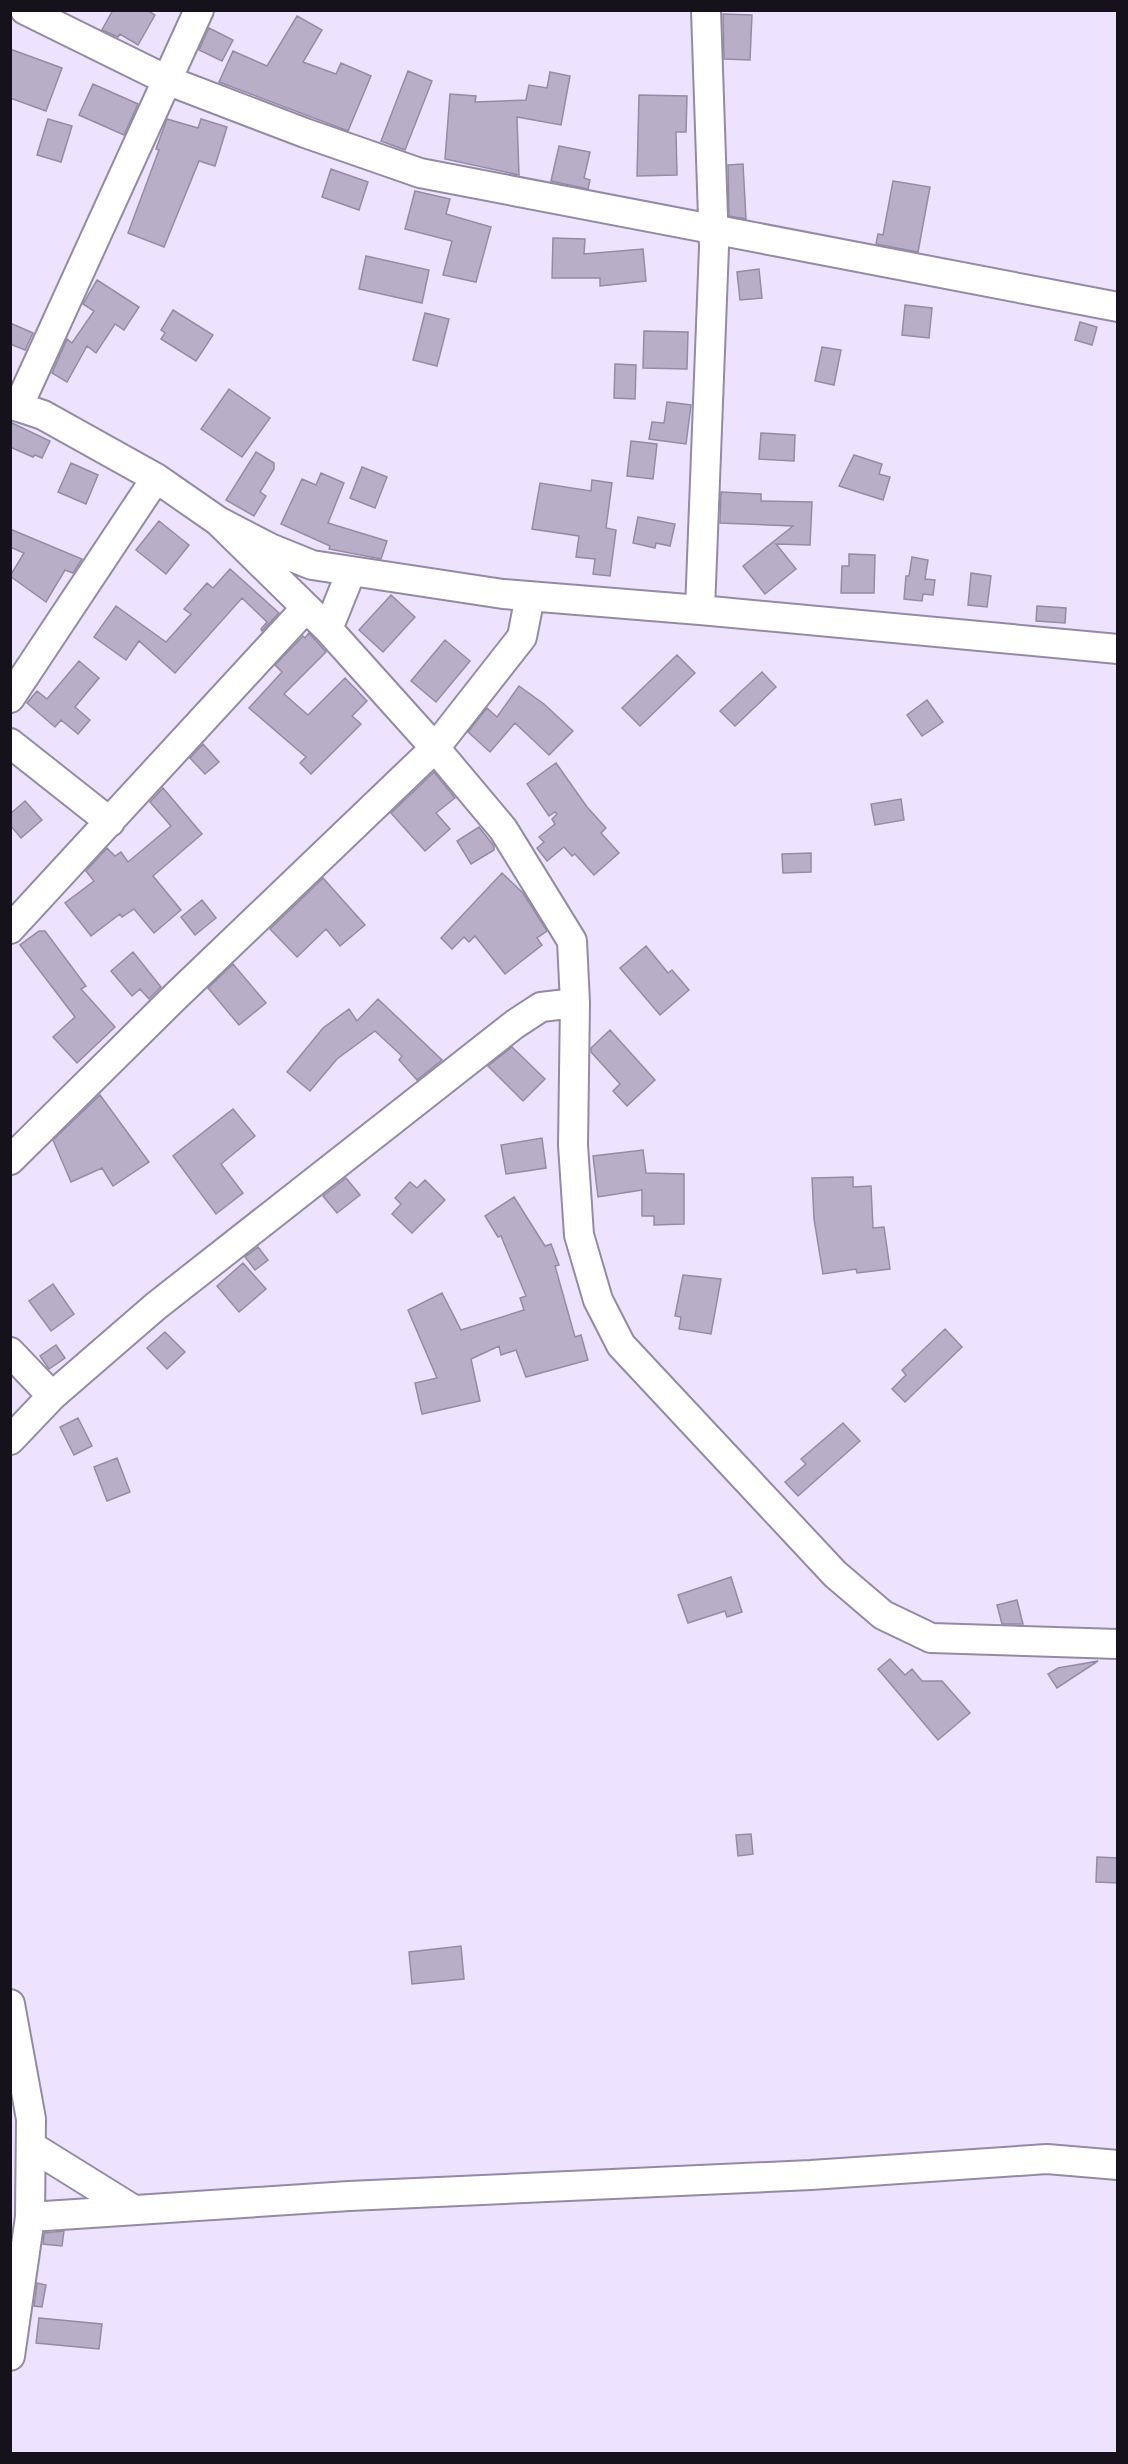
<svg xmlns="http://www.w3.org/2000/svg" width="1128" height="2464" font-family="'Titillium Web',sans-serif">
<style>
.building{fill:#b8aec8;stroke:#958ba4;stroke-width:1.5}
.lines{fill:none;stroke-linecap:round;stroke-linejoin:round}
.minor-casing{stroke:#948aa3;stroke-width:32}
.minor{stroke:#fff;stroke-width:28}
</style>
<rect width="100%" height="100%" fill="#eee3ff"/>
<path class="building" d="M113 10H147L155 15 138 45 120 34 118 37 102 30Z
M723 14 752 15 750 60 724 59Z
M297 16 322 30 303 62 336 74 341 63 371 76 348 131 219 82 233 51 267 66Z
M209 28 233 40 222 61 199 50Z
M10 49 62 68 46 111 10 98Z
M408 71 432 81 405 150 381 141Z
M550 72 570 76 561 125 517 117 519 175 445 159 450 94 476 96 475 102 526 100 529 85 547 88Z
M93 84 138 104 124 135 79 115Z
M639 95 687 96 686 132H676L677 175 637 176Z
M48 119 72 126 61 162 37 155Z
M167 119 198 128 201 119 227 127 215 166 199 161 164 247 128 233 159 150 156 149Z
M559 146 590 152 584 178 590 180 588 189 551 181Z
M743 164 746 219 729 216 728 165Z
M331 169 368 182 359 210 322 197Z
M893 181 930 187 918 252 876 244 878 234 883 235Z
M415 191 450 199 446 214 491 227 476 282 443 275 452 241 405 229Z
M553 238 585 239 584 254 643 249 646 281 600 286V278H552Z
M366 256 429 270 422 303 359 289Z
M759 269 762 298 740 300 737 272Z
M97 280 139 307 124 330 115 324 96 353 87 346 67 382 52 373 67 339 72 343 94 311 83 304Z
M905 305 932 308 929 338 902 335Z
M173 310 213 335 196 361 161 339 165 333 161 330Z
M425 313 449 319 437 366 413 360Z
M1080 322 1097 327 1092 345 1075 340Z
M10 323 33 333 25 350 10 344Z
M644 331 688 332 687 369 643 368Z
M822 347 841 350 834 385 815 381Z
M615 364 636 365 635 399 614 398Z
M229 389 270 418 242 457 201 429Z
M667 402 691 405 686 444 649 439 652 422 664 423Z
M10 422 50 441 42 458 35 455 33 457 10 447Z
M761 433 795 435 794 461 759 459Z
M631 441 657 444 653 479 627 476Z
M256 452 274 463V469L260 492 266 496 254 516 226 500Z
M854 455 882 464 879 474 890 477 883 500 839 486Z
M71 463 98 475 86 504 58 492Z
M362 467 387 477 375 508 350 498Z
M321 473 344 483 328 523 387 541 381 559 329 549 330 546 281 524 302 479 316 485Z
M592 480 612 483 606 528 616 530 610 576 593 574 595 559 576 557 579 536 532 529 540 483 591 491Z
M721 492 761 494V501L812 502 810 545 776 544 796 569 765 594 743 566 793 526 720 523Z
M638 517 675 524 670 546 656 543 655 548 633 543Z
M159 521 189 545 166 574 136 550Z
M10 529 82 559 73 573 65 570 46 602 10 576 24 553 10 547Z
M849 554 875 555 874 593H841L842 566H849Z
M912 557 928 560 925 579 935 580 933 595 923 594 922 601 904 599 906 576H909Z
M230 569 279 613 262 631 261 629 267 622 242 598 175 673 139 641 126 660 94 637 116 606 166 642 191 614 184 609 207 583 213 588Z
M971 573 991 576 987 607 968 605Z
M391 595 415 617 383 652 359 630Z
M1037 606 1066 608 1065 623 1036 621Z
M309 633 326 652 284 694 308 715 345 678 367 701 352 716 361 724 311 774 300 763 306 757 249 708 282 672 275 665 303 636 305 638Z
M445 640 470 661 436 702 411 681Z
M677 655 695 673 640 726 622 708Z
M79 661 99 678 75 707 90 720 78 734 61 720 55 727 27 703 37 691 47 699Z
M762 672 776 687 735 726 720 711Z
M519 686 544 704 573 731 549 755 515 723 490 752 468 732 487 708 497 717Z
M927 700 943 722 922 736 907 715Z
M203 744 219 762 205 774 190 758Z
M556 763 587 807 606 828 601 833 619 853 594 875 575 854 572 856 564 847 547 861 537 848 544 842 539 837 555 824 552 819 557 814 555 812 549 816 527 784Z
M434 772 455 798 436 813 450 829 425 851 391 813Z
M163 788 202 834 153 876 181 910 154 933 134 909 122 917 120 914 91 936 65 903 94 881 86 871 107 848 115 856 121 852 128 862 171 826 150 802Z
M901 799 904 820 875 825 871 804Z
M25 801 42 820 21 838 10 825V814Z
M479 827 494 846V850L471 864 457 841Z
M811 853V872L783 873 782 854Z
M502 873 523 893 547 931 537 938 542 945 505 974 475 936 469 942 464 937 452 949 441 938Z
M323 878 365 925 340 946 326 929 297 957 270 929Z
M202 900 216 918 195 935 181 917Z
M39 931H45L86 986 81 989 115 1027 77 1063 53 1037 75 1017 20 945Z
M646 946 668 973 672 970 689 990 660 1015 620 968Z
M133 952 161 987 149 999 140 989 132 996 111 971Z
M233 964 266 1003 239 1025 208 988Z
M378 999 442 1060 417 1080 399 1060 402 1056 375 1031 337 1059 310 1091 287 1072 323 1028 349 1009 357 1021Z
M610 1030 655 1080 627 1106 613 1091 620 1084 591 1052V1048Z
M512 1047 545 1079 523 1101 488 1066Z
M100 1095 149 1162 113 1186 102 1168 71 1182 53 1140Z
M233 1109 255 1136 221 1164 243 1193 216 1214 173 1156Z
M542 1138 546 1168 506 1174 501 1145Z
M643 1150 646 1173 684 1174V1224L654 1225V1216H642V1190L598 1197 593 1156Z
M853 1177V1187L871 1186 873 1228 884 1227 890 1269 857 1273 856 1269 823 1274 814 1219 812 1178Z
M346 1178 360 1195 337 1213 323 1196Z
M425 1180 445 1200 412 1233 392 1214 401 1204 395 1198 410 1182 417 1188Z
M514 1197 545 1246 551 1244 559 1265 555 1266 575 1337 581 1335 588 1360 526 1377 516 1350 501 1355 499 1346 471 1359 480 1401 422 1414 415 1383 437 1378 408 1310 442 1293 461 1330 524 1310 520 1298 526 1296 501 1236 498 1237 485 1216Z
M258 1247 268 1260 255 1270 245 1257Z
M243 1263 266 1289 239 1312 217 1286Z
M683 1275 721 1279 711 1334 679 1329 681 1317 675 1316Z
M53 1284 74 1314 51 1331 29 1301Z
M945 1329 962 1347 905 1402 892 1389 906 1375 902 1370Z
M165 1332 185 1352 167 1369 147 1348Z
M56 1345 65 1358 49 1369 40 1356Z
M78 1418 92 1446 74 1455 60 1427Z
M843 1423 860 1441 798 1496 785 1482 806 1464 801 1459Z
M117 1458 130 1492 107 1501 94 1467Z
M731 1577 742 1612 727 1617 725 1611 688 1623 678 1595Z
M1017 1600 1023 1624H1002L997 1605Z
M890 1659 905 1675 912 1669 922 1681H942L970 1713 938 1740 878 1669Z
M1098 1661 1057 1688 1048 1674 1058 1668Z
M751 1834 753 1854 738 1856 736 1835Z
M1097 1857 1118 1858V1883L1096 1882Z
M461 1946 464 1979 412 1984 409 1952Z
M64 2231 62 2246 43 2244 44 2233Z
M37 2283 46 2285 42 2307 34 2306Z
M39 2318 102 2324 99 2349 36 2343Z"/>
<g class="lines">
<g class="minor-casing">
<path id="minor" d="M25 10 169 81 305 133 420 173 1118 307
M10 404 43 415 156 478 218 521 270 548 312 565 503 594 700 610 1118 649
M18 407 199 10
M218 521 328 629 435 748 503 829 572 941 575 1003 573 1145 579 1235 598 1300 621 1345 835 1574 883 1615 931 1638 1118 1644
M700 610 714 247 706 10
M328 629 351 572
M10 698 156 478
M10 743 110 822
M10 929 305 609
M10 1160 176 996 435 748 522 637 530 596
M10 1352 52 1396
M10 1440 52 1396 156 1306 515 1024 541 1007 575 1003
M10 2004 31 2119 30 2217 10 2356
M31 2146 134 2210
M30 2217 349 2196 811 2175 1047 2159 1118 2165"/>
</g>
<use href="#minor" class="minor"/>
</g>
<rect width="1128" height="2464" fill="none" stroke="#16121c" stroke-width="24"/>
</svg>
